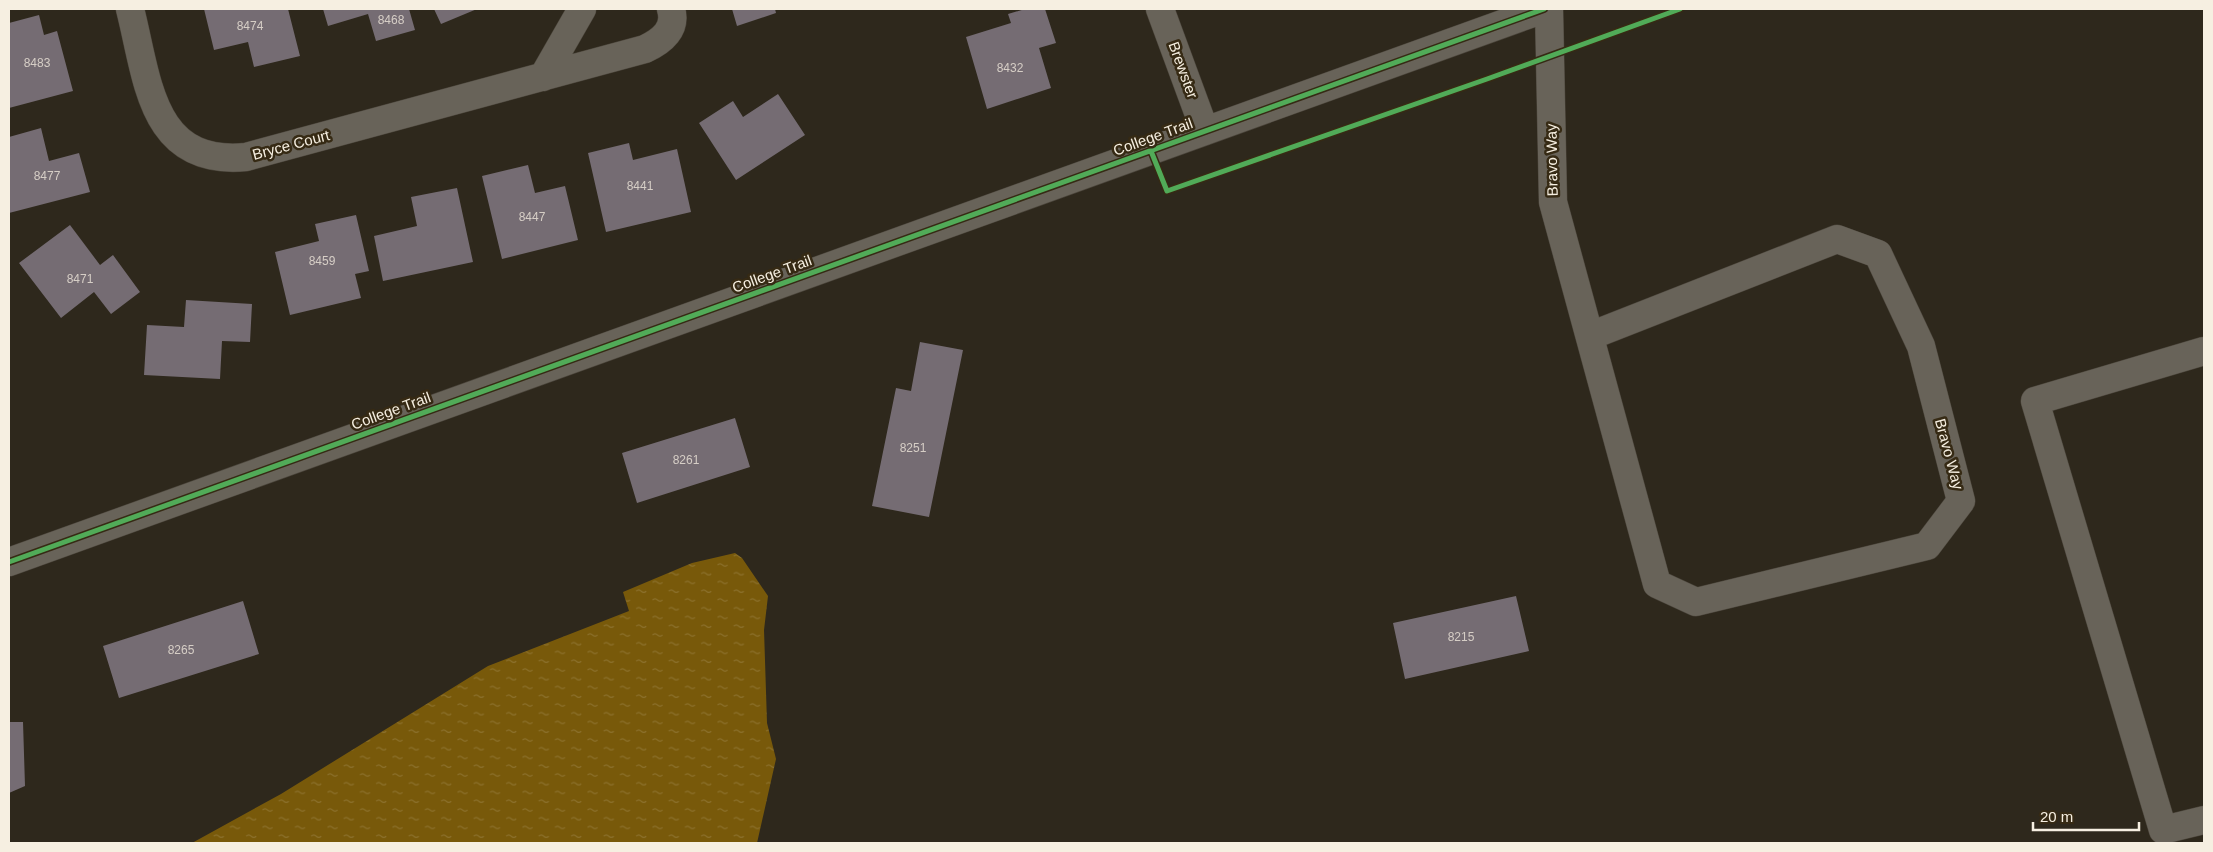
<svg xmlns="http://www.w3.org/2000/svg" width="2213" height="852" font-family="Arial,sans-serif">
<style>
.water{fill:url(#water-ripples)}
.building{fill:#756c73}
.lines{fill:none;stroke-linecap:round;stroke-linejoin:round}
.minor-casing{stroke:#4b453b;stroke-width:29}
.minor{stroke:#686359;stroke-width:28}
.cycleway-casing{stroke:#362a14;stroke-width:8}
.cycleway{stroke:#51ab58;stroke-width:5}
.labels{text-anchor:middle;stroke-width:5;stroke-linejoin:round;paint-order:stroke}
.number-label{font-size:12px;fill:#d6cec6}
.street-label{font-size:15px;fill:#f6efe1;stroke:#362a14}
</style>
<defs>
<pattern id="water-ripples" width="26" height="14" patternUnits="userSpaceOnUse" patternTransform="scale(1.25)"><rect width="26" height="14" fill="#78590a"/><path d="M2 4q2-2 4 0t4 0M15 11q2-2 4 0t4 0" fill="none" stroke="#8c712d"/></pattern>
</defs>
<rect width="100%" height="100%" fill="#2e281c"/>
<path class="water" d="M735 553 742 558 768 596 764 630 767 723 776 759 757 843H192L281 794 488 666 629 611 623 592 692 563Z"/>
<path class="building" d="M204 9H288L300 56 254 67 248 42 214 50Z
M323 9H409L415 30 376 41 368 14 328 26Z
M434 9H477L441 24Z
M732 9H775L776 13 737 26Z
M1025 9H1045L1056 43 1039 48 1051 88 987 109 966 37 1011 23 1008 14Z
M39 15 44 35 57 31 73 91 9 108V23Z
M778 94 805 135 736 180 699 123 733 101 743 117Z
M41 128 49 161 79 153 90 192 9 213V137Z
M629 143 633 160 677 149 691 212 606 232 588 153Z
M528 165 535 193 565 186 578 240 502 259 482 176Z
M457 188 473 262 383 281 374 236 417 226 411 197Z
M356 215 369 271 355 274 361 298 290 315 275 252 319 241 315 224Z
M70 225 100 265 113 255 140 292 111 314 94 292 61 318 19 263Z
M186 300 252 304 250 342 222 341 220 379 144 375 147 325 184 327Z
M920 342 963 350 929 517 872 506 896 388 911 391Z
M735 418 750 467 637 503 622 453Z
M1516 596 1529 651 1405 679 1393 623Z
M243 601 259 654 119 698 103 646Z
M9 722H23L25 786 9 793Z"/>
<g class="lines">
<g class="minor-casing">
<path id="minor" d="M130 9C148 79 150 166 246 157L645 49C662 41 677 29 671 9
M1160 9 1205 131
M1549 9 1553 202 1657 584 1696 602 1927 546 1961 501 1921 346 1878 254 1837 239 1590 336
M543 77 582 9
M2204 351 2035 401 2163 830 2204 820
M9 562 1544 9"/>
</g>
<use href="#minor" class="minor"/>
<g class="cycleway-casing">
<path id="cycleway" d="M1151 151 1167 191 1487 79 1680 9
M9 562 1544 9"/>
</g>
<use href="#cycleway" class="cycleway"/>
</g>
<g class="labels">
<g class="number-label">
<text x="391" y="24">8468</text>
<text x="250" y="30">8474</text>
<text x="37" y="67">8483</text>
<text x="1010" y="72">8432</text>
<text x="47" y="180">8477</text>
<text x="640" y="190">8441</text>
<text x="532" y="221">8447</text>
<text x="322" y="265">8459</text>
<text x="80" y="283">8471</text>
<text x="913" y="452">8251</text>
<text x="686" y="464">8261</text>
<text x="1461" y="641">8215</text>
<text x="181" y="654">8265</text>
</g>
<g class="street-label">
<text transform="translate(1183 70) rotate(70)" y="5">Brewster</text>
<text transform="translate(1153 137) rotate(-20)" y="5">College Trail</text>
<text transform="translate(291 145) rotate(-15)" y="5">Bryce Court</text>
<text transform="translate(1552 160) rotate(-91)" y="5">Bravo Way</text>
<text transform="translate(772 274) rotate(-20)" y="5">College Trail</text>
<text transform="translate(391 411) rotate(-20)" y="5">College Trail</text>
<text transform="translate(1949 454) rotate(75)" y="5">Bravo Way</text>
</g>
</g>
<rect width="2213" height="852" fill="none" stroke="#f6efe1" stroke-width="20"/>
<path d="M2033 822v8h106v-8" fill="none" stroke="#f6efe1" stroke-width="2.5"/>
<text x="2040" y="822" font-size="15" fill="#f6efe1" stroke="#362a14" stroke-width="4" paint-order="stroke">20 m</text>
</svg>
